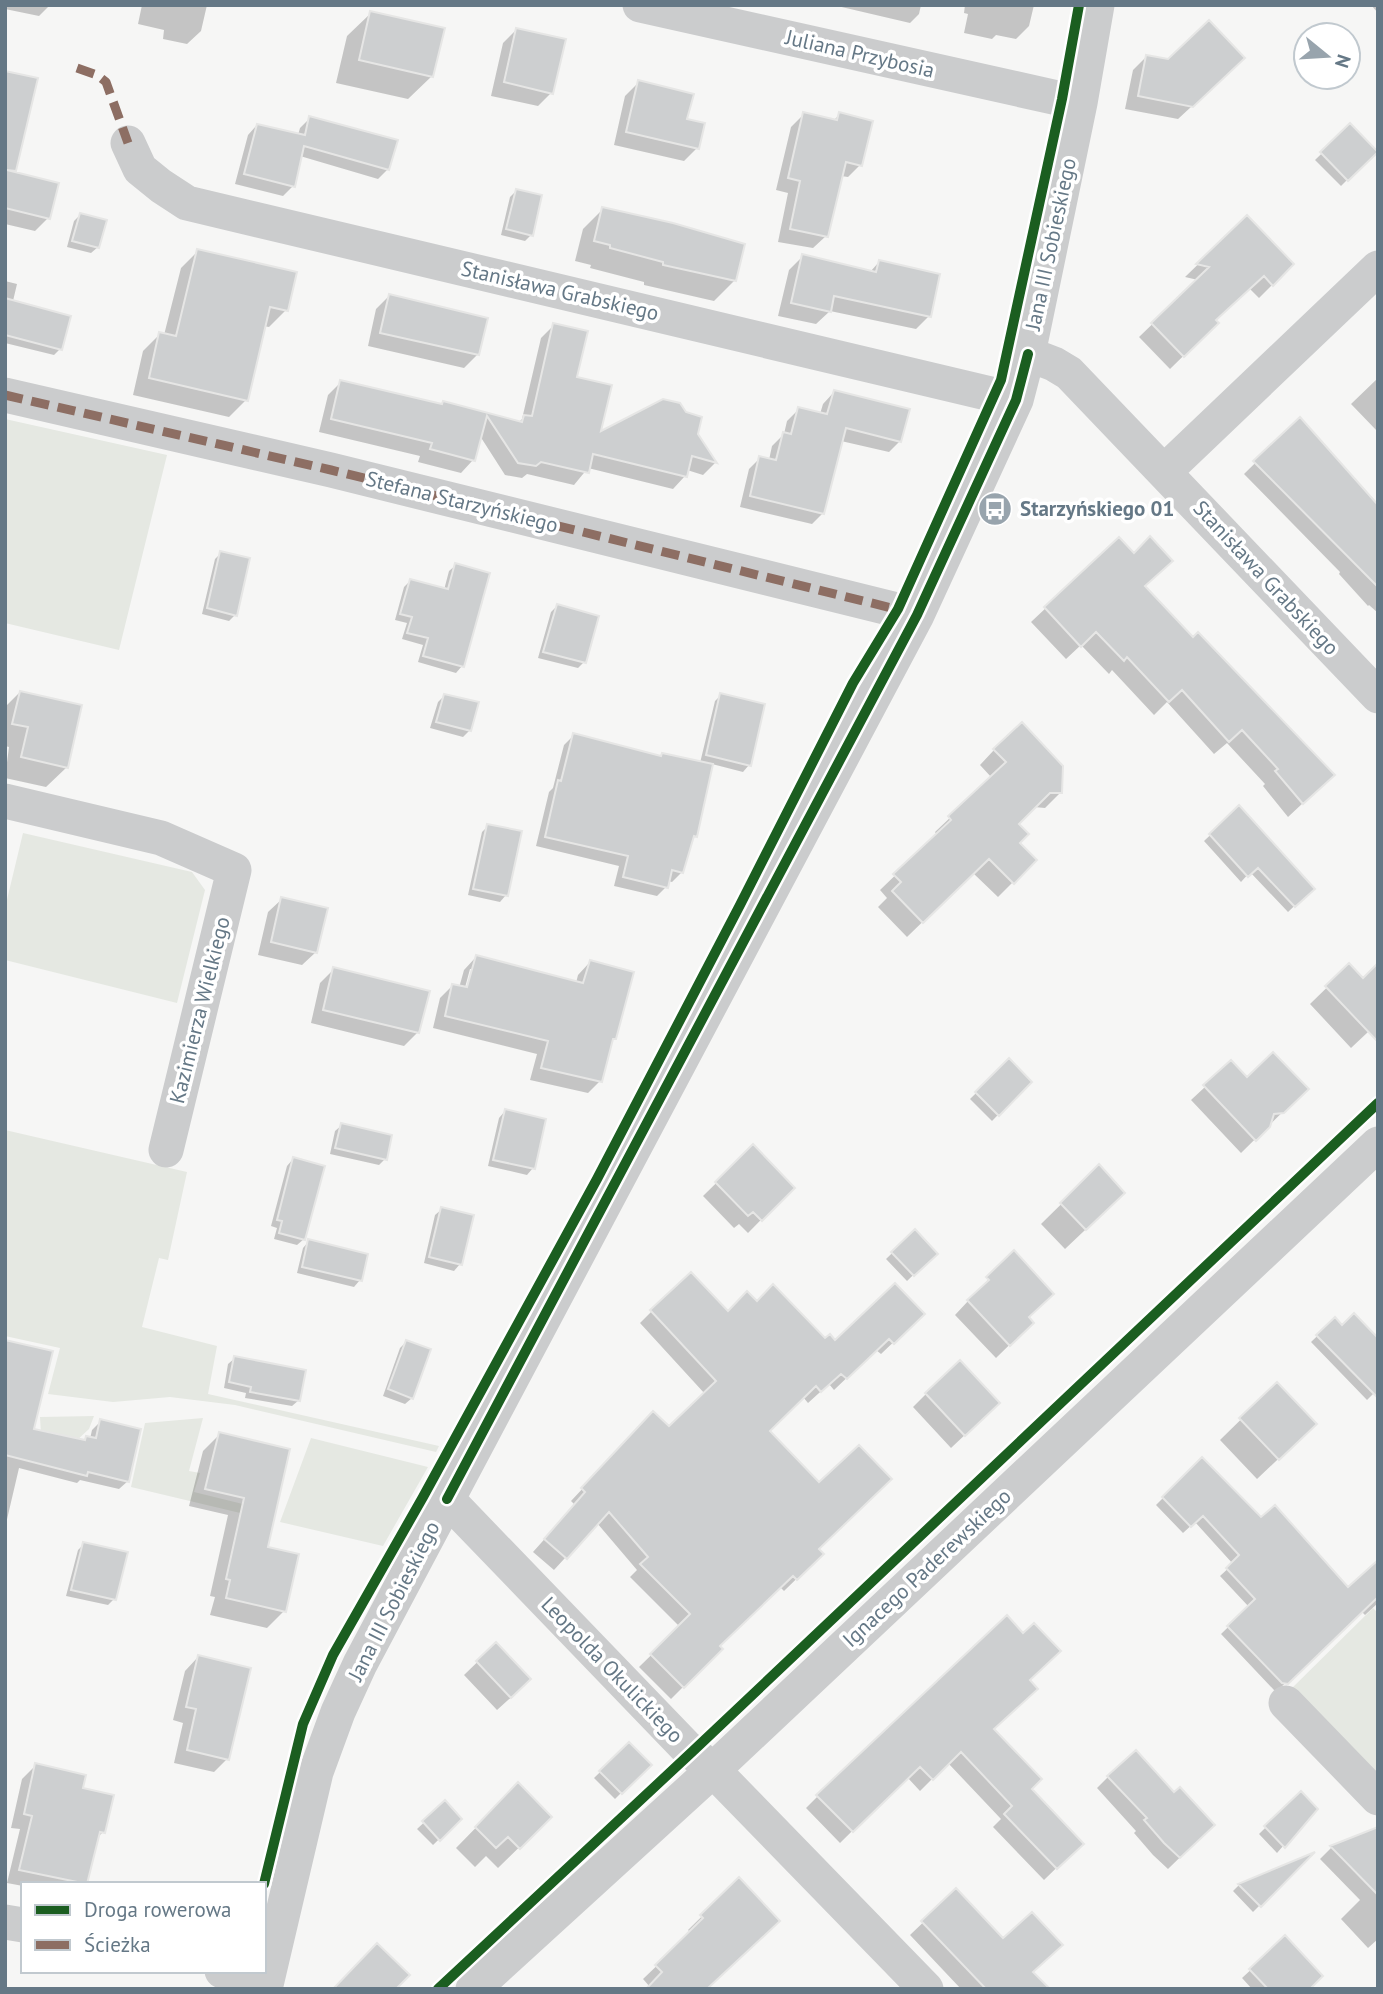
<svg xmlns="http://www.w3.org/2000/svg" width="1383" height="1994" font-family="'PT Sans',sans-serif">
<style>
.green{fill:#e5e8e2}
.shadow{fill:#0003;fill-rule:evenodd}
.building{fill:#cdcfd0;stroke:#e6e6e5;stroke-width:2}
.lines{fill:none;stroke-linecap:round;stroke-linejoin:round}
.street{stroke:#cbcccd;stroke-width:35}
.quiet{stroke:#8d6e63;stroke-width:9;stroke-dasharray:18 9;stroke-linecap:butt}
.cycleway-casing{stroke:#fff;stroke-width:15}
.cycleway{stroke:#1b5e20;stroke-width:10}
.labels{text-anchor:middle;stroke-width:7;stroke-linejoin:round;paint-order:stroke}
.street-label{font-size:21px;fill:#657886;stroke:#fff}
.poi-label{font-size:21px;font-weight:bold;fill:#657886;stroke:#fff;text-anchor:start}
</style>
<rect width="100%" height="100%" fill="#f6f6f5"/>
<path class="green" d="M5 419 167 455 119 650 5 623Z
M23 833 192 872 205 890 177 1003 5 960V908Z
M5 1130 187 1172 168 1260 159 1258 142 1327 217 1346 208 1394 439 1446 436 1452 235 1405 170 1397 113 1402 48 1394 60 1348 5 1336Z
M94 1416 89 1429 75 1442 41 1434 40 1417Z
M203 1418 189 1471 200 1473 194 1492 275 1512 274 1521 131 1487 145 1423Z
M311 1438 428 1467 383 1546 280 1522Z
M1373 1608 1378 1613V1784L1289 1691Z"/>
<path class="shadow" d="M5 5H50L39 16 5 9Z
M142 5H207L201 31 187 44 163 39 164 30 138 24Z
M833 5H921L919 14 910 23Z
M965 5H1034L1029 26 1016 39 996 35 992 39 964 33 968 14 964 13Z
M1371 5H1378V13Z
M371 13 432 76 408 99 336 83 347 36Z
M516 30 551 93 538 106 491 96 503 43Z
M1146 57 1230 71 1178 119 1125 109 1133 70Z
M639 82 685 120 697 148 684 161 614 145 625 96Z
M804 114 833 121 840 114 860 165 848 177 841 176 826 236 813 248 778 242 788 193 776 190 791 127Z
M310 118 388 169 378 179 300 156 293 186 283 196 235 184 248 135 257 125 298 135 300 128Z
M1350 126 1375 152 1341 186 1315 160Z
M5 171 48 218 35 231 5 224Z
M516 191 531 235 525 241 501 235 510 197Z
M603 209 734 281 714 301 644 285V282L590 268 591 265 575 261 583 229Z
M80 215 98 247 91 253 67 247 74 221Z
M1247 217 1272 285 1259 298 1249 288 1214 320 1217 323 1170 369 1139 337 1198 280 1185 277Z
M198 251 286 310 269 327 263 326 246 400 229 417 133 395 143 351 160 334 164 335 181 268Z
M803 256 870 272 879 262 929 316 916 329 830 311 816 324 778 316 789 270Z
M5 281 17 284 13 301 60 349 54 355 5 343Z
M389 296 478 354 464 368 368 346 376 309Z
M554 325 598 435 696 434 715 463 703 475 687 470 685 476 673 489 588 468 574 485 527 474 522 478 505 475 480 436 473 460 461 473 418 462 420 456 319 432 328 395 341 382 518 423 522 419 541 338Z
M1378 378V432L1351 404Z
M834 392 900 441 889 452 841 441 823 513 812 524 740 507 749 469 760 458 769 460 772 446 784 434 787 421 799 409 820 414 823 404Z
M1300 419 1378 535V613L1369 605 1368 606 1339 574 1340 572 1244 474Z
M1119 539 1134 555 1143 587 1318 789 1288 817 1263 786 1265 784 1227 743 1214 754 1167 702 1154 715 1112 670 1109 674 1081 645 1066 659 1031 622Z
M221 553 235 615 229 621 202 614 215 559Z
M456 565 462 666 456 673 418 662 423 645 402 639 407 623 395 620 404 587 410 581 444 590 449 571Z
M557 606 584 662 578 668 538 658 551 612Z
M20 692 67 767 46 787 5 778 9 747 5 746V707Z
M721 695 749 765 743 772 712 764 695 836 691 841 682 872 672 882 668 881 666 887 657 896 614 886 619 866 536 846 549 792 553 788 564 745 574 735 659 758 662 755 700 763 715 701Z
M444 696 470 730 463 737 430 728 438 702Z
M994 750 1060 793 1045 808 1034 807 1017 824 1018 843 1035 860 998 897 973 873 907 937 878 907 887 898 880 890 937 835 935 832 992 778 980 765Z
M1239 808 1312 889 1288 912 1250 872 1241 882 1204 841Z
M488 826 506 895 500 902 468 895 482 832Z
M282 899 316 952 302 965 258 955 268 912Z
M476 957 576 983 578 975 590 962 615 1038 610 1043 600 1081 588 1093 530 1080 537 1054 433 1028 440 998 452 986 459 988 464 970ZM470 969H474L467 996 463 995Z
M1349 966 1363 980 1378 1030 1371 1035 1368 1032 1351 1048 1310 1004Z
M334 969 418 1032 404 1046 311 1023 320 983Z
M1009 1061 1030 1082 992 1121 970 1099Z
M1247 1079 1306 1089 1241 1153 1191 1100 1205 1087Z
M505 1111 533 1168 527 1175 488 1166 499 1118Z
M342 1125 385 1159 379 1165 330 1154 335 1131Z
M753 1147 792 1188 748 1233 739 1224 734 1228 703 1196Z
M293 1159 304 1239 297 1245 274 1239 277 1228 271 1226 287 1166Z
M1099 1167 1103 1213 1065 1249 1041 1224Z
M442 1209 460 1264 454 1271 424 1263 435 1215Z
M915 1231 935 1254 907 1281 886 1259Z
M309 1241 360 1280 354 1287 297 1273 303 1248Z
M1014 1252 1027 1318 1032 1323 996 1358 955 1315Z
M757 1303 825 1341 835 1342 923 1314 881 1354 876 1350 834 1390 829 1384 808 1403 803 1397 768 1431 817 1549 822 1554 784 1591 780 1587 718 1646 721 1649 671 1699 639 1667 680 1627 630 1577 637 1570 597 1523 554 1570 533 1552 575 1505 571 1501 641 1426 669 1428 705 1394 640 1323 652 1311 728 1313Z
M1335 1319 1378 1389 1367 1400 1311 1342Z
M5 1342 32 1430 83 1442 87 1438 90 1439 92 1430 101 1421 128 1481 119 1489 80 1480 77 1483 19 1468 5 1528Z
M406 1342 412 1398 405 1404 383 1396 400 1348Z
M235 1358 299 1400 292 1406 245 1398 246 1393 224 1388 228 1364Z
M1277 1384 1294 1444 1257 1479 1220 1440Z
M926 1394 985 1416 951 1448 913 1407Z
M220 1434 266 1548 284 1611 267 1628 210 1615 215 1597 210 1596 228 1515 189 1506 203 1451Z
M1202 1459 1261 1520 1348 1589 1378 1561V1603L1365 1615 1361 1611 1278 1690H1274L1221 1634 1249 1607 1220 1576 1233 1564 1195 1522 1183 1533 1156 1505Z
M84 1544 114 1599 108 1605 66 1596 78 1550Z
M496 1644 516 1693 497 1710 464 1675Z
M198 1657 227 1759 214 1772 174 1763 183 1723 173 1720 185 1671Z
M1028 1681 992 1729 1029 1789 1081 1844 1044 1880 993 1827 1001 1819 948 1763 920 1791 907 1777 840 1843 806 1808 818 1796Z
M629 1744 649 1765 615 1799 594 1778Z
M36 1765 81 1789 103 1832 97 1838 85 1884H23V1886L7 1883 20 1829 11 1828 22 1779Z
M1108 1777 1174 1795 1201 1837 1168 1869 1153 1855 1134 1833 1136 1831 1097 1788Z
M1301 1793 1315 1809 1277 1853 1259 1834Z
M445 1803 460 1819 433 1845 417 1829Z
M498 1805 550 1817 498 1868 486 1856 475 1867 456 1848Z
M1378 1829V1939L1368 1948 1341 1919 1360 1900 1320 1859 1331 1848Z
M1308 1857 1253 1912 1233 1891 1239 1885Z
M739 1880 777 1921 707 1989H648L650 1987 643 1979 691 1933 688 1930Z
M956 1891 1032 1972 1047 1989H961L910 1935Z
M1256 1965 1308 1989H1252L1242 1978Z"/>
<path class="building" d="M370 11 445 28 433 77 359 60Z
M1209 20 1245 58 1193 107 1138 96 1146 55 1168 59Z
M516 28 566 39 553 94 504 82Z
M5 71 38 78 16 171 7 170 59 183 50 219 5 208Z
M638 80 694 94 687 119 705 123 699 149 626 132Z
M803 112 837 120 839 112 873 121 862 166 846 162 828 237 790 229 800 181 788 178Z
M309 116 398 140 389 170 304 146 295 187 244 174 257 124 305 135Z
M1350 123 1378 152 1348 181 1320 152Z
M516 189 542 195 533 236 506 229Z
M602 207 673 223 745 244 736 281 663 265V262L610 248V245L594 241Z
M80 213 107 220 99 248 72 241Z
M1247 215 1294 264 1273 286 1264 276 1216 320 1219 323 1184 357 1151 323 1209 267 1196 264Z
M197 249 297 272 288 311 270 307 248 401 149 378 159 332 176 336Z
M802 254 876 272 879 260 940 274 931 317 834 296 831 312 791 303Z
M389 294 488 318 479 355 380 333Z
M5 298 71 316 62 350 5 335Z
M553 323 588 331 577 377 612 385 601 431 663 399 680 403 686 412 702 417 698 434 717 463 692 456 687 477 593 454 589 473 541 462 536 466 518 463 487 416 475 461 430 449 432 443 331 419 340 380 442 404 443 401 522 422 524 415 532 416Z
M834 390 910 409 901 442 846 428 824 514 750 496 759 456 776 460 783 432 791 434 798 407 827 414Z
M1300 417 1378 505V587L1253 461Z
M1150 536 1173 561 1145 586 1193 637 1198 632 1335 775 1303 804 1275 771 1278 769 1242 730 1229 742 1182 690 1169 702 1127 657 1124 661 1096 632 1081 647 1044 607 1119 537 1134 553Z
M220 551 250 558 237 616 207 608Z
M455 563 490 573 464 667 423 656 428 638 407 633 412 617 400 614 410 579 448 589Z
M557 604 599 616 586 663 543 652Z
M20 691 82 705 68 768 21 757 28 727 12 724Z
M720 693 765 704 751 766 706 755Z
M444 694 479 702 471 731 436 722Z
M1022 722 1063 766 1062 793H1050L1019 824 1029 834 1020 843 1037 860 1014 884 989 859 923 923 892 891 901 882 893 874 951 820 948 816 1006 762 993 749Z
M573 733 661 756 662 753 713 764 697 837 694 836 683 873 672 870 668 888 623 877 628 856 545 837 558 780 561 781Z
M1239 805 1315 889 1295 907 1258 868 1248 877 1209 834Z
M487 824 522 831 508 896 473 889Z
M281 897 328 908 317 953 271 942Z
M476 955 583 983 590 960 634 972 616 1039H613L602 1082 541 1068 548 1041 445 1016 452 984 467 987Z
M1349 963 1363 978 1378 963V1042L1325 986Z
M333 967 430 991 419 1033 323 1010Z
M1273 1052 1309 1089 1284 1113 1274 1114 1270 1127 1256 1141 1203 1085 1231 1060 1247 1077Z
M1009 1058 1032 1082 999 1116 975 1092Z
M505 1109 546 1119 535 1169 493 1160Z
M341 1123 392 1135 387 1160 335 1148Z
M753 1144 795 1188 762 1221 753 1212 748 1216 715 1182Z
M293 1157 325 1166 305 1240 279 1233 282 1221 277 1220Z
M1099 1164 1125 1193 1086 1230 1060 1203Z
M441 1207 474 1215 462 1265 429 1257Z
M915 1229 938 1254 914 1276 891 1252Z
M308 1239 368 1254 362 1281 302 1267Z
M1014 1250 1054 1294 1029 1317 1034 1323 1010 1346 967 1300 989 1280 986 1277Z
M691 1272 728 1311 747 1291 757 1301 773 1284 825 1338 830 1334 835 1340 895 1283 925 1314 894 1344 889 1339 847 1379 841 1374 821 1392 816 1386 770 1431 819 1482 859 1445 892 1479 819 1549 824 1554 797 1580 793 1576 720 1646 723 1649 684 1688 650 1654 690 1614 640 1564 648 1557 609 1512 567 1559 544 1539 585 1492 581 1488 653 1411 669 1426 716 1381 650 1310Z
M1354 1313 1378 1338V1398L1316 1335 1335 1317 1342 1325Z
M5 1340 53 1351 34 1429 85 1440 86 1436 96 1438 100 1419 141 1429 129 1482 88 1472 87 1476 5 1455Z
M406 1340 431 1349 413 1399 388 1389Z
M234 1356 306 1370 300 1401 250 1392 251 1387 229 1382Z
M960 1360 1000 1403 965 1436 925 1393Z
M1277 1382 1317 1424 1279 1460 1239 1418Z
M219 1432 290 1449 268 1547 299 1554 286 1612 226 1598 230 1580 226 1579 244 1498 205 1489Z
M1202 1457 1261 1517 1275 1505 1348 1587 1378 1560V1597L1288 1684 1282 1683 1227 1626 1255 1599 1226 1568 1239 1555 1203 1516 1191 1527 1162 1497Z
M83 1542 128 1552 116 1600 71 1590Z
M1007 1615 1023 1633 1034 1623 1061 1651 1030 1680 1038 1689 994 1729 1042 1779 1032 1789 1084 1844 1057 1869 1004 1814 1012 1806 961 1752 933 1780 920 1767 853 1832 816 1795Z
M496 1642 531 1679 511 1698 476 1661Z
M198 1655 251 1668 229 1760 187 1750 196 1709 186 1707Z
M629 1742 652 1765 622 1794 599 1771Z
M1136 1750 1174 1792 1180 1787 1215 1825 1180 1858 1164 1843 1144 1820 1147 1818 1107 1776Z
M35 1763 86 1775 83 1788 114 1795 105 1833 100 1832 87 1884 19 1870 32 1816 24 1814Z
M518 1782 552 1817 520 1849 508 1837 496 1848 475 1827Z
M1301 1791 1318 1809 1285 1848 1264 1826Z
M445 1800 462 1819 440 1841 422 1821Z
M1378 1827V1895L1330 1846Z
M1315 1852 1261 1907 1238 1884Z
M739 1877 780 1921 707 1989H646L662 1972 655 1965 703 1918 700 1915Z
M956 1888 1003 1938 1032 1912 1063 1945 1033 1972 1050 1989H986L921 1921Z
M1285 1935 1323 1976 1310 1989H1268L1249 1969Z
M377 1943 410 1975 396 1989H333Z"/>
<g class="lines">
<path class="street" d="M640 5 1080 103
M128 143 140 169 161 186 187 203 1016 400
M1028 354 1054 364 1069 373 1378 696
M5 395 331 470 917 615
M1165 471 1378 268
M5 801 161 838 234 870 166 1150
M447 1499 685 1746 713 1770 926 1989
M1286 1703 1378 1798
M5 1922 23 1925
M222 1971 265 1983
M265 1989 316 1772 338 1712 360 1664 917 615 1016 400 1028 354 1080 103 1097 5
M473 1989 713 1770 1378 1144"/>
<path class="quiet" d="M77 68 97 75 106 82 128 143
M5 395 331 470 904 611"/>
<g class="cycleway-casing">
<path id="cycleway" d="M447 1499 917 615 1016 400 1028 354
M264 1884 303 1724 333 1655 423 1497 597 1179 740 905 853 683 898 609 1001 380 1062 99 1079 5
M438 1989 693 1751 1378 1103"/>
</g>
<use href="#cycleway" class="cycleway"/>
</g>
<defs>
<g id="bus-disc" transform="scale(1.75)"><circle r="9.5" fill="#98a4ad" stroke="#fff"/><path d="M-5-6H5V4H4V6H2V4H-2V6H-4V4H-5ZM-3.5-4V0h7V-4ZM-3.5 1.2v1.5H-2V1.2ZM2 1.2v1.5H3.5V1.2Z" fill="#fff"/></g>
</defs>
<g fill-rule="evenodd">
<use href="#bus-disc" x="995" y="509"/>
</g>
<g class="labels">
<g class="street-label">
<text transform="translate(860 54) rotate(13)" y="7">Juliana Przybosia</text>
<text transform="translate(1051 244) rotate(-78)" y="7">Jana III Sobieskiego</text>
<text transform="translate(560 291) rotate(13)" y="7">Stanisława Grabskiego</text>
<text transform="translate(462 502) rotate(14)" y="7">Stefana Starzyńskiego</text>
<text transform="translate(1266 578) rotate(47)" y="7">Stanisława Grabskiego</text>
<text transform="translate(200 1010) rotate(-76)" y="7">Kazimierza Wielkiego</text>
<text transform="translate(927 1568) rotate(-43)" y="7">Ignacego Paderewskiego</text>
<text transform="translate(394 1601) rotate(-63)" y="7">Jana III Sobieskiego</text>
<text transform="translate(612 1670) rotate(46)" y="7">Leopolda Okulickiego</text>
</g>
<g class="poi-label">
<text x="1020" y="516">Starzyńskiego 01</text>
</g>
</g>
<rect width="1383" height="1994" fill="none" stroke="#657886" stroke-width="14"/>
<rect x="21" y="1882" width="245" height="91" fill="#ffffff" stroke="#c1c9cf" stroke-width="2"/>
<rect x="35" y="1905" width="35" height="10" fill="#1b5e20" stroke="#c1c9cf" stroke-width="2"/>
<text x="84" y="1917" font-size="21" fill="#657886">Droga rowerowa</text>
<rect x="35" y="1940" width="35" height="10" fill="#8d6e63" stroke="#c1c9cf" stroke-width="2"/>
<text x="84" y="1952" font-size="21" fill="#657886">Ścieżka</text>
<g transform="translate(1327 56) rotate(108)"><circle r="33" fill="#ffffff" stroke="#c1c9cf" stroke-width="2"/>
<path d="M0-5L12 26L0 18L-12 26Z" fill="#98a4ad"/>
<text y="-10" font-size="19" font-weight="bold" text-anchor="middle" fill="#657886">N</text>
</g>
</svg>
